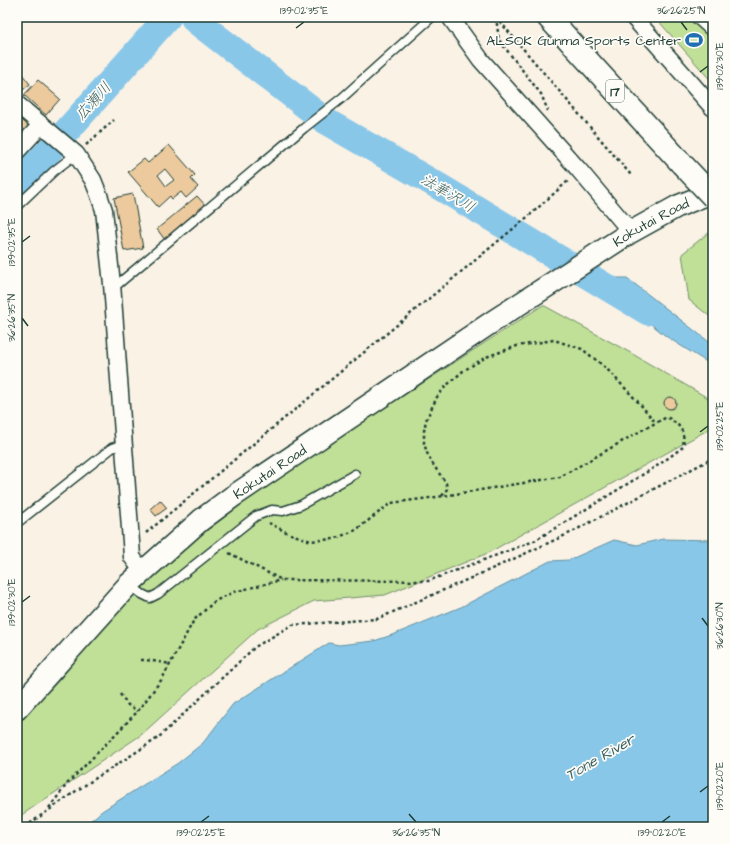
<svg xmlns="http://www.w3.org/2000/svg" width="730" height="844" font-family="'Architects Daughter','Klee One',sans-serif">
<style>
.green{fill:#c0df97;stroke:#708e66}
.water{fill:#89c7e9;stroke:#5f90a1}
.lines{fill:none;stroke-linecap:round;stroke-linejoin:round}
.river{stroke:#89c7e9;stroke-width:27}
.building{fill:#ecca9d;stroke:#1f3d34;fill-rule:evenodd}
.service-casing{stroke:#1f3d34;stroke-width:11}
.minor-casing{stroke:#1f3d34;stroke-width:19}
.tertiary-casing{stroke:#1f3d34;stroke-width:24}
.trunk-casing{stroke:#1f3d34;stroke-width:25}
.path{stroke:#1f3d34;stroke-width:2.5;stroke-dasharray:3 3;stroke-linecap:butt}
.service{stroke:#fdfcf7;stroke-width:8}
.minor{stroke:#fdfcf7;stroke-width:16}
.tertiary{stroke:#fdfcf7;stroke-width:21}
.trunk{stroke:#fdfcf7;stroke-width:22}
.trunk-bridge-casing{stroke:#1f3d34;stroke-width:25;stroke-linecap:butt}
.trunk-bridge{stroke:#fdfcf7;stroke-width:22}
.ticks{fill:none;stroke:#1f3d34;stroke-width:1.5}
.labels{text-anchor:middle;stroke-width:3.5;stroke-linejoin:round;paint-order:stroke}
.shield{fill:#fdfcf7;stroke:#62766e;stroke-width:1}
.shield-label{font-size:13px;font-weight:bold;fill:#1f3d34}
.poi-label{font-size:14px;fill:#1f3d34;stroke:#fdfcf7;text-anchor:end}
.street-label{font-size:14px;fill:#1f3d34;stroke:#fdfcf7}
.water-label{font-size:15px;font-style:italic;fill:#3a6061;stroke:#fdfcf7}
.neatline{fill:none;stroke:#1f3d34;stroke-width:1.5}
.ticks-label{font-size:10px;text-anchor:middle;fill:#1f3d34}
</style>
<rect width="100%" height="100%" fill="#faf2e5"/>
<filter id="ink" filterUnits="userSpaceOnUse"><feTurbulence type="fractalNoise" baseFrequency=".025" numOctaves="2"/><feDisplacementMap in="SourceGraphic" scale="8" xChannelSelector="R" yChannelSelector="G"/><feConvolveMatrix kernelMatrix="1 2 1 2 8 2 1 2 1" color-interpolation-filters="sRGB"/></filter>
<g filter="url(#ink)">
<path class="green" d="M655 17H713V83Z
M713 232V319L689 300 682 254 707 234Z
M543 305 629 352 713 401V427L488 553 385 595 314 601 258 629 141 735 17 818V725L61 678 96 635 126 600 169 561 197 538 278 477Z"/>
<path class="water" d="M611 278H627L713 345V366L667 337 617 296Z
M663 539 713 540V827H83L102 811 178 763 203 743 233 704 329 643 339 645 374 641 395 634 461 607 550 561 569 560 614 540 637 545Z"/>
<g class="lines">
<path class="river" d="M193 17 196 21 327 122 440 187 648 312
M17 183 49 151 168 17"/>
</g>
<path class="building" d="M17 68 30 84 17 95Z
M38 80 60 99 46 115 24 95Z
M23 118 33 127 17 147V125Z
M169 145 195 175 191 179 198 187 186 198 181 192 172 199 170 196 158 207 128 172 144 159 148 163ZM165 169 174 180 166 186 158 175Z
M133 194 143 248 124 251 114 198Z
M197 196 206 206 165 240 157 229Z
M664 403a6 6 0 1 1 12 0a6 6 0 1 1-12 0Z
M160 500 167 508 156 516 150 509Z"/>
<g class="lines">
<g class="service-casing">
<path id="service" d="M694 17 713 34
M17 206 54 171 76 154
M112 284H118L304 128 342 98 432 17
M17 523 112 448 123 444
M130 585 142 594 150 598 158 594 256 516 272 510 283 511 301 505 355 474"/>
</g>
<g class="minor-casing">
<path id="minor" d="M450 17 481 60 579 170 631 232
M633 17 713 108
M17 104 76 154 93 180 99 195 104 210 112 284 131 542 132 557 143 572
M17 151 41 125"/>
</g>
<g class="tertiary-casing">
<g id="tertiary">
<path id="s1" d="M17 709 129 584 201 520 232 497 495 320 631 232 678 206 713 192"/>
</g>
</g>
<g class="trunk-casing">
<path id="trunk" d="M548 17 682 164"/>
</g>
<path class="path" d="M496 17 631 175
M496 17 499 40 541 94 548 111
M86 145 114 120
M442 496 447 489 446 483 434 466 427 453 424 443V431L426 420 437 397 446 386 463 371 486 357 517 346 554 340 582 349 605 367 640 404 656 423
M146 533 531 214 569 180
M229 553 282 580 428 581 534 541 660 464 683 447C685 430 681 426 667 417L644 429 560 477 437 497 391 503 356 530 334 539 311 541 288 533 269 523
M141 660H146L171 664
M120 694 128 705 138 711
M49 808 67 784 138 711 162 679 194 620 215 601 234 592 281 580
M25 827 76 791 158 738 255 647 292 625 377 619 487 571 568 534 713 458"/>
<use href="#service" class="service"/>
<use href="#minor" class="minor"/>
<use href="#tertiary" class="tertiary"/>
<use href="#trunk" class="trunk"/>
<g class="trunk-bridge-casing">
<path id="trunk-bridge" d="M682 164 713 197"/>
</g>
<use href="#trunk-bridge" class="trunk-bridge"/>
</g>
</g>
<path class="ticks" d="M681 22 687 30M296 28 304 22M700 72 708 66M22 242 30 236M22 318 28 326M700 432 708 426M22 602 30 596M702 618 708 626M700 792 708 786M409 814 416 822M201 822 209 816M662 822 670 816"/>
<defs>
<g id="stadium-bare" transform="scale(1.38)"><path d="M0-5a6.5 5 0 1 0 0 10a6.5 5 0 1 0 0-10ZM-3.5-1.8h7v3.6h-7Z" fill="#1f6fb2" stroke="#fdfcf7" stroke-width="2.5" paint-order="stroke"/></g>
</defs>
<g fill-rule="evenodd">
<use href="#stadium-bare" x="694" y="40"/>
</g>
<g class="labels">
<rect class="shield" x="606" y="80" width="18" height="22" rx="3"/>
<g class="shield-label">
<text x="615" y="96">17</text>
</g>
<g class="poi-label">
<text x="681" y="45">ALSOK Gunma Sports Center</text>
</g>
<g class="street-label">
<text dy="5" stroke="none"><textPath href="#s1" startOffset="804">Kokutai Road</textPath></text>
<text dy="5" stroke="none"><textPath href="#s1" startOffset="348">Kokutai Road</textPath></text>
</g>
<g class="water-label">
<text transform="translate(93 101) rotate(-48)" y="5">広瀬川</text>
<text transform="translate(448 193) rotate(31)" y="5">法華沢川</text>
<text transform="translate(600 757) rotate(-30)" y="5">Tone River</text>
</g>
</g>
<rect width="730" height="844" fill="none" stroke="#fdfcf7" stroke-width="44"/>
<rect x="22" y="22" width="686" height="800" class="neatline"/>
<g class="ticks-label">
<text x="304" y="14">139°02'35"E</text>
<text x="681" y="14">36°26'25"N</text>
<text transform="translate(719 66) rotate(-90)" y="4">139°02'30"E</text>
<text transform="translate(11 242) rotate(-90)" y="4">139°02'35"E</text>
<text transform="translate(11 318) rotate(-90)" y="4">36°26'35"N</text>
<text transform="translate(719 426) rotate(-90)" y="4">139°02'25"E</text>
<text transform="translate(11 602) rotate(-90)" y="4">139°02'30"E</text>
<text transform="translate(719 626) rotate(-90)" y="4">36°26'30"N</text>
<text transform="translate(719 786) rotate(-90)" y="4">139°02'20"E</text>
<text x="201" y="836">139°02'25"E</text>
<text x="416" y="836">36°26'35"N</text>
<text x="662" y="836">139°02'20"E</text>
</g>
</svg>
